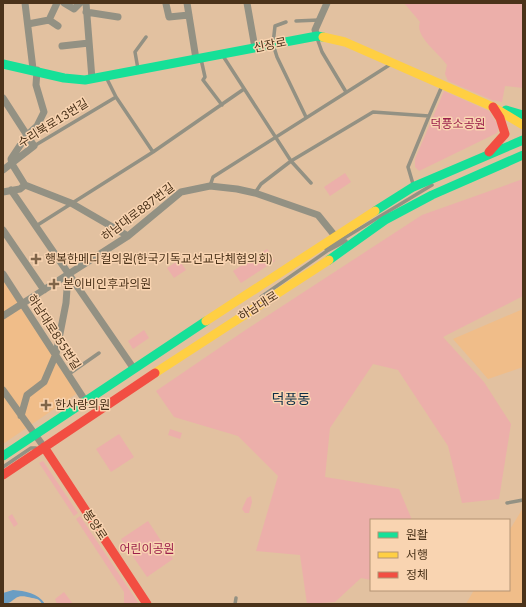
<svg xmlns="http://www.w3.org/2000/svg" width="526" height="607" font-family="Lato,'Noto Sans KR',sans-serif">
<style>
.built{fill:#f0bd89}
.green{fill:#ecafaa}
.water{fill:#6a9dc3}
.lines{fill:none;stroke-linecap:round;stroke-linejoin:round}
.lane{stroke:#939183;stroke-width:3.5}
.street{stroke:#939183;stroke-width:7}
.fast{stroke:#16e098;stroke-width:9}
.slow{stroke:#ffcf43;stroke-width:9}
.jam{stroke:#f24e42;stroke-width:9}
.poi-dot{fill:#806549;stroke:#f9d4b1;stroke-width:1.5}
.labels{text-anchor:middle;stroke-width:3;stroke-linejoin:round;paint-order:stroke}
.street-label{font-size:12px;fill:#4b331a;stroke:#f9d4b1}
.park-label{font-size:12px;fill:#9b1f4b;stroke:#f9d4b1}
.poi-label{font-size:12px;fill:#4b331a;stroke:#f9d4b1;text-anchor:start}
.quarter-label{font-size:14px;fill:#0c2d47;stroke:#f9d4b1}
</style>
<rect width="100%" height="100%" fill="#e2c1a0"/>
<path class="built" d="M3 276 79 392 3 444Z
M523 309V367L488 379 453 339Z
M523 508V604H466L474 590H509V531Z"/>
<path class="green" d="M404 3H523V88L505 86 502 102 492 100 448 81 445 74 447 65C440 54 414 36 420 22Z
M444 91 489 111 499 127 497 133 419 171 415 167V159Z
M345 173 351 182 330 196 324 187Z
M523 179V296L443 337 484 382 511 424 499 499 462 503 448 446 398 370 373 364 330 428 325 477 399 489 412 520H371V580L361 578 335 602 307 604 300 555 256 551 278 476 238 436 174 417 156 391 247 329 422 215Z
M267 249 275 261 241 283 233 271Z
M179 260 186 270 174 278 167 268Z
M144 330 149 338 133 349 128 341Z
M170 429 182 433 180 439 168 435Z
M119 434 134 457 111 472 96 449Z
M43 461 78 513 74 516 39 463Z
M251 496 252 502 249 513H245L242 509 247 498Z
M12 514 18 524 14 527 8 517Z
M80 516 139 604H124V592L76 519Z
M148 521 173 559 147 577 121 539Z
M64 592 73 604H57L55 599Z"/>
<path class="water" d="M13 590C25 591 38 593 45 604H42C39 599 38 599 32 598 12 592 17 603 3 604V593Z"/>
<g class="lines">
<path class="lane" d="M296 21 319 20
M286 22 275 26 273 44 277 57 306 117
M317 38 322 52 346 92
M223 56 291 161 311 183
M201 59 205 77 203 80 222 105
M138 69 135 52 146 37
M106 77 116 97 153 152
M34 146 116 97
M413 184 408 167 429 116
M210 186 213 177 391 64
M255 193 261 184 291 161 373 112 429 116 442 86
M36 226 153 152 244 89
M326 249 432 185
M261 297 327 251 346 241
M69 374 99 353
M3 467 31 448H36
M507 503 523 500
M235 604 236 598"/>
<path class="street" d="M25 3 33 69
M64 3 74 9 80 3
M86 3 92 79
M187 3 196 59
M247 3 255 48
M166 4 169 17 189 15
M86 12 118 17
M49 20 57 3
M28 24 49 20 58 26
M317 36 315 30 327 3
M62 46 89 43
M37 70 36 85 44 112 37 126 27 135 11 159 12 164 25 185 71 203 128 236
M3 98 34 146 3 170
M11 190 134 369
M3 192 20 189 25 185
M3 230 44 290
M3 274 86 402
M3 316 128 236 181 192 210 186 237 189 255 193 318 215 335 236
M3 390 44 447
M21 416 27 395 44 382 56 354 66 303 68 275"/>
<path class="fast" d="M3 64 64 78 85 80 317 36 323 37
M506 110 523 115
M375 211 413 187 523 140
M329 260 385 220 432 195 523 155
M3 456 206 321"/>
<path class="slow" d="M323 37 345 42 493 107 523 125
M206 321 375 211
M155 373 329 260"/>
<path class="jam" d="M489 152 505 134 500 118 493 107
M44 447 147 604
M3 475 155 373"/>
</g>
<g class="poi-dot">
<path d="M34 253h4v4h4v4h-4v4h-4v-4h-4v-4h4z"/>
<path d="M52 278h4v4h4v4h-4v4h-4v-4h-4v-4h4z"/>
<path d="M44 399h4v4h4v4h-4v4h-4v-4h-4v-4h4z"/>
</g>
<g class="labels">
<g class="street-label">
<text transform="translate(270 45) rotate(-11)" y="4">신장로</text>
<text transform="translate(53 123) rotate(-32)" y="4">수리북로13번길</text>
<text transform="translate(138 212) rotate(-37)" y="4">하남대로887번길</text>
<text transform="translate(258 306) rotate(-32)" y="4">하남대로</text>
<text transform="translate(54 332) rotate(57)" y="4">하남대로855번길</text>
<text transform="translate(95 525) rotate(57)" y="4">봉양로</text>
</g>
<g class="park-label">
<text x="458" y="128">덕풍소공원</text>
<text x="147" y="553">어린이공원</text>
</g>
<g class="poi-label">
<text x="45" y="263">행복한메디컬의원(한국기독교선교단체협의회)</text>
<text x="63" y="288">본이비인후과의원</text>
<text x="55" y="409">한사랑의원</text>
</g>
<g class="quarter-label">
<text x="291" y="404">덕풍동</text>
</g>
</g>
<rect width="526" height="607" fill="none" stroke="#4b331a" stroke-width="8"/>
<rect x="370" y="519" width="140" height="72" fill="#f9d4b1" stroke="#b39475"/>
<rect x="378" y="532" width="20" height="6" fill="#16e098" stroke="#b39475"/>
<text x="406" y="539" font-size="12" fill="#4b331a">원활</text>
<rect x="378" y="552" width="20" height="6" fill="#ffcf43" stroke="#b39475"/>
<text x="406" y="559" font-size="12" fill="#4b331a">서행</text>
<rect x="378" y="572" width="20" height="6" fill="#f24e42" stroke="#b39475"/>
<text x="406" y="579" font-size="12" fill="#4b331a">정체</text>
</svg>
